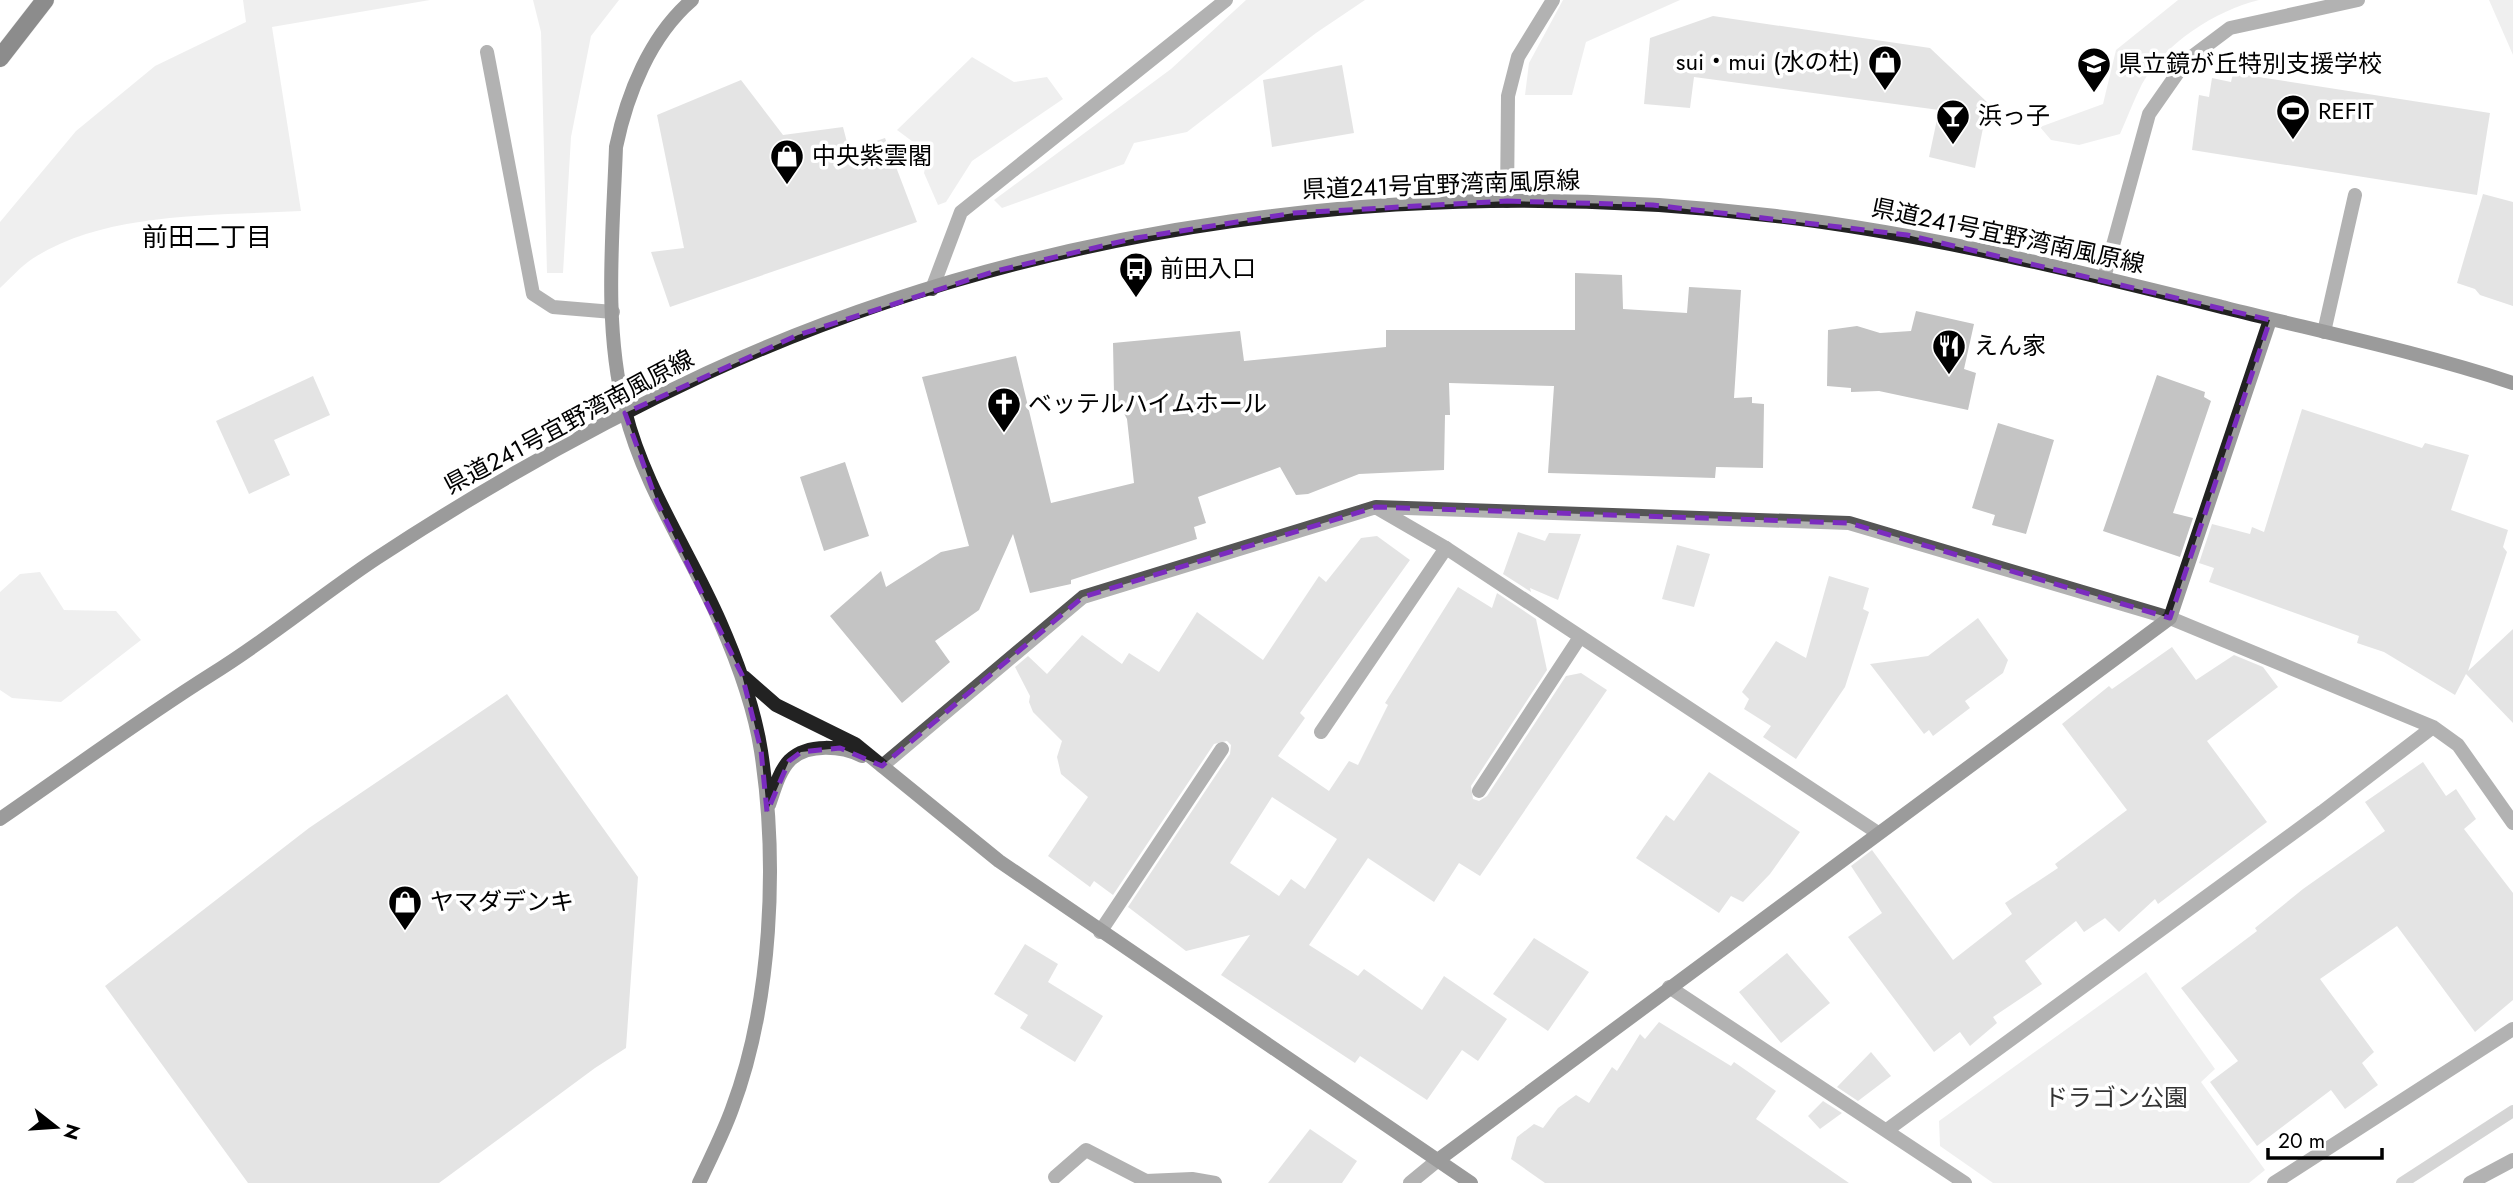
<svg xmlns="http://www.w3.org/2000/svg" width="2513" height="1183" font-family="Jost,'Noto Sans JP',sans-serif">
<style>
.green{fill:#dcdcdc}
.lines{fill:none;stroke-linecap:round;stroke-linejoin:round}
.stream{stroke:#a3a3a3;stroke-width:12}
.building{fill:#c4c4c4;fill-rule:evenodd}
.primary-casing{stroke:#dbdbdb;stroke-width:19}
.lane{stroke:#555;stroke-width:14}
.street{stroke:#555;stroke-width:14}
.secondary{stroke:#222;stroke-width:14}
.primary{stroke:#000;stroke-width:18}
.marked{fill:none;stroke:#7b2cbf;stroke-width:5;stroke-dasharray:14 9;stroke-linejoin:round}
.labels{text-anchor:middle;stroke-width:7;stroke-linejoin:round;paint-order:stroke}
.poi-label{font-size:24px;fill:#000;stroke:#fff;text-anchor:start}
.street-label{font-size:24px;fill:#000;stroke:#fff}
.park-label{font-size:24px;fill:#333;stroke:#fff}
.neighbourhood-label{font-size:26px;fill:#000;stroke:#fff}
</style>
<rect width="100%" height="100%" fill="#fff"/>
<path class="green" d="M243 0H430L272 27 301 211C215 216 105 211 32 259 20 267 10 279 0 288V222L76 131 155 66 246 22Z
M533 0H619L591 36 571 137 563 273H547L541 32Z
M1246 0H1365L1316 33 1187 132 1134 143 1124 164 1002 208 994 200 1171 69Z
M1563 0H1680L1586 42 1572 95H1525L1529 63Z
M2178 0H2259C2215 11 2165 43 2142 84 2134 100 2127 118 2120 134L2079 145 2051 140 2040 127 2103 104 2116 50Z
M2489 0H2513V55Z
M972 57 1014 82 1047 77 1063 99 972 161 946 202 938 205 924 173 928 153 897 130Z
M40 572 64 610 116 611 141 640 61 702 12 698 0 690V592L20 574Z
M2146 972 2215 1069 2201 1082 2265 1170 2249 1183H1993L1940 1146 1939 1121Z"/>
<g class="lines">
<path class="stream" d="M2402 1183 2513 1111"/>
</g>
<path class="building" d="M1713 16 1930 48 1988 103 1975 168 1929 157 1939 110 1694 77 1690 108 1644 104 1650 38Z
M1342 65 1354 133 1272 147 1263 80Z
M2233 73 2490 113 2477 195 2192 150 2199 95 2209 97 2212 78 2231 82Z
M741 80 783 135 843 127 849 150 885 138 917 222 670 307 651 252 684 248 657 115Z
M2483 194 2513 202V306L2480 295 2475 289 2457 283Z
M1575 273 1622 275 1623 309 1687 313 1689 287 1741 290 1734 398 1752 397V403L1764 404 1763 468 1716 467 1715 478 1548 473 1554 386 1449 383 1450 415H1445L1444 470 1359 474 1308 494 1296 495 1280 467 1198 497 1206 523 1194 527 1197 539 1071 580V584L1030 593 1013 534 979 610 935 641 950 662 902 703 830 616 881 571 886 587 941 552 969 546 922 377 1016 356 1051 503 1134 483 1127 419 1114 394 1113 343 1240 331 1244 361 1386 347V330H1575Z
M1916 311 1974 324 1964 369 1976 373 1968 410 1879 391 1851 392V388L1827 386 1828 330 1857 326 1880 333 1911 331Z
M2157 375 2205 392 2204 397 2211 401 2173 513 2193 518 2180 557 2103 531Z
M313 376 330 415 274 440 290 475 249 494 216 421Z
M2302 409 2422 448 2425 443 2469 455 2451 510 2508 530 2503 547 2507 552 2468 671 2513 629V723L2466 674 2455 695 2384 652 2357 643 2359 636 2209 582 2214 568 2199 563 2212 524 2250 534 2252 527 2264 532Z
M1998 423 2054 440 2026 534 1992 525 1995 515 1972 508Z
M845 462 869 536 824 551 800 477Z
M1518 532 1545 541 1549 533 1581 534 1558 600 1530 588 1531 592 1503 574Z
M1377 536 1410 560 1300 713 1305 718 1278 756 1329 791 1349 761 1358 765 1388 705 1385 703 1458 587 1492 608 1497 593 1536 619 1547 670 1471 786 1473 799 1479 801 1487 796 1566 676 1581 673 1607 690 1480 876 1459 863 1434 902 1368 858 1309 945 1358 976 1364 969 1422 1010 1444 976 1507 1019 1478 1061 1462 1050 1427 1100 1360 1056 1355 1063 1221 975 1250 935 1186 951 1128 907 1230 754 1231 745 1227 741 1214 744 1113 895 1094 881 1090 887 1048 856 1088 797 1061 774 1057 757 1062 741 1033 712 1029 702 1030 696 1015 667 1028 656 1047 674 1082 635 1122 664 1129 653 1159 672 1197 612 1263 660 1319 576 1326 582 1361 538ZM1272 797 1337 839 1305 889 1291 879 1279 896 1230 863Z
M1677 545 1710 554 1694 607 1662 599Z
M1829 576 1869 588 1863 609 1869 612 1845 687 1796 759 1763 737 1771 726 1744 709 1749 699 1742 692 1776 641 1806 658Z
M1978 618 2008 660 2003 673 1965 701 1970 708 1933 736 1929 730 1924 734 1870 664 1928 656Z
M2172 647 2196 680 2234 655 2263 667 2278 687 2207 741 2267 822 2158 904 2155 899 2119 932 2105 918 2084 932 2076 921 2025 961 2042 984 1993 1017 1997 1023 1970 1046 1960 1032 1934 1052 1848 937 1882 913 1851 866 1872 850 1953 960 2012 914 2005 903 2058 868 2055 864 2127 810 2062 724 2109 686 2112 689Z
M507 694 638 877 626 1048 595 1068 439 1183H248L105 986 309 828Z
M2423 762 2446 796 2456 789 2476 819 2464 829 2513 893V1000L2475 1032 2397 926 2320 979 2374 1052 2362 1063 2378 1085 2345 1109 2331 1090 2257 1146 2210 1082 2238 1061 2181 988 2257 931 2255 928 2303 889 2385 831 2365 802Z
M1709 772 1800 832 1770 874 1743 902 1731 896 1719 913 1636 858 1666 815 1674 821Z
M1534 938 1589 972 1548 1031 1493 994Z
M1025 944 1058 964 1048 982 1103 1016 1075 1062 1020 1028 1028 1015 994 994Z
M1787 953 1830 1003 1781 1043 1739 992Z
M1659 1022 1731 1066 1734 1062 1776 1091 1756 1119 1849 1183H1545L1511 1159 1517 1137 1534 1124 1543 1128 1558 1108 1576 1095 1589 1103 1612 1067 1617 1071 1640 1034 1645 1039Z
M1871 1052 1891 1076 1858 1101 1837 1087Z
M1823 1101 1842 1113 1820 1129 1808 1116Z
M1310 1129 1357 1161 1342 1183H1268Z"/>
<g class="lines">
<g class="primary-casing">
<path id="primary" d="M0 58 45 0"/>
</g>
<path class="lane" d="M487 52 533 294 553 307 613 312
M1507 201 1508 96 1518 57 1553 0
M2104 278 2149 114 2186 61 2230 28 2358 0
M2324 332 2355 195
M1321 732 1446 548
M1055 1177 1086 1150 1146 1181 1192 1179 1215 1183"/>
<path class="street" d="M932 289 961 212 1226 0
M1377 508 1446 548 1878 833
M882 766 1083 597 1376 507 1849 523 2170 618 2433 727 2458 745 2513 823
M1479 791 1580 637
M1100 932 1222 749
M1669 987 1965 1183
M1887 1130 2322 812 2433 727
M1410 1183 1438 1160
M2274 1183 2513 1029
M2470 1183 2513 1160"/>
<path class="secondary" d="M692 0C650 36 627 94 616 147 613 233 603 326 625 411 644 487 689 551 720 622 738 663 754 706 761 751 778 862 772 1003 732 1109 723 1134 710 1159 699 1183
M744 677 776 705 855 744 999 861 1471 1183
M769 805C774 791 779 771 790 760 808 743 842 746 862 756
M0 819C70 771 139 720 212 674 269 639 321 595 377 558 482 489 593 426 707 373 1038 221 1416 173 1776 216 1929 234 2077 271 2226 308 2322 332 2419 352 2513 383
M1438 1160 2170 618 2270 320"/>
<use href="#primary" class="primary"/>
</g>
<path d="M0 0H2513V1183H0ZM1507 201 1653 205 1907 235 2270 320 2170 618 1849 523 1376 507 1083 597 882 766 840 748 801 752 789 761 767 812 761 750 742 675 657 502 625 413 798 335 996 271 1136 238 1294 213Z" fill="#fff" fill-opacity=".55" fill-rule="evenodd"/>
<path class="marked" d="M1507 201 1653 205 1907 235 2270 320 2170 618 1849 523 1376 507 1083 597 882 766 840 748 801 752 789 761 767 812 761 750 742 675 657 502 625 413 798 335 996 271 1136 238 1294 213Z"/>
<defs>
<g id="shop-pin" transform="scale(1.75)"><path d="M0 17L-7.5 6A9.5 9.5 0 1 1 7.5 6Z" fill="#000" stroke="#fff"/><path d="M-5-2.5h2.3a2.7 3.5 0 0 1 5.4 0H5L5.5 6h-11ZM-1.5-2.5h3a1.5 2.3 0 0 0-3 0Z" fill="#fff"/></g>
<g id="school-pin" transform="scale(1.75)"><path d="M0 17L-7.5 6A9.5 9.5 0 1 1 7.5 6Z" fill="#000" stroke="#fff"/><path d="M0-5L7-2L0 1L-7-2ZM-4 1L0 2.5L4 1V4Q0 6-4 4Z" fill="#fff"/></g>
<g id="stadium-pin" transform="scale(1.75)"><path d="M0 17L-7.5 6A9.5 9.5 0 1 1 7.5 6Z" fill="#000" stroke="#fff"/><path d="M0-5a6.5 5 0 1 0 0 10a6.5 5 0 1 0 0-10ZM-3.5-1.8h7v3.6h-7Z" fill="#fff"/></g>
<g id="bar-pin" transform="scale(1.75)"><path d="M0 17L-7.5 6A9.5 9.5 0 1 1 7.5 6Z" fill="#000" stroke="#fff"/><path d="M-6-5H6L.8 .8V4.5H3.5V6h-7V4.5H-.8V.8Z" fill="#fff"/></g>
<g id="bus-pin" transform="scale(1.75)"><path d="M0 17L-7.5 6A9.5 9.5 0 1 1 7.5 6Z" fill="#000" stroke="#fff"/><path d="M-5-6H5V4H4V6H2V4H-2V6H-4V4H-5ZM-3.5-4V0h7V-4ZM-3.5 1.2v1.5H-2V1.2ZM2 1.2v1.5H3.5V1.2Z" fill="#fff"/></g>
<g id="restaurant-pin" transform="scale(1.75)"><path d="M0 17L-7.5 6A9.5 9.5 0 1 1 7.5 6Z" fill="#000" stroke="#fff"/><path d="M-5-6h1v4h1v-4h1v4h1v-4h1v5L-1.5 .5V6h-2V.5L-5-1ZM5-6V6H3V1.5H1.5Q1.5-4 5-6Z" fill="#fff"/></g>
<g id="church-pin" transform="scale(1.75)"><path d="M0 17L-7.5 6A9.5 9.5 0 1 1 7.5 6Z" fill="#000" stroke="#fff"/><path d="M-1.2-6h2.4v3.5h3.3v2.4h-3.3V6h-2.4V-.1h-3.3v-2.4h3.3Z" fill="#fff"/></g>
</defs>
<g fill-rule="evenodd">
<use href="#shop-pin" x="1885" y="62"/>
<use href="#school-pin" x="2094" y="64"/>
<use href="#stadium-pin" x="2293" y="111"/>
<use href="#bar-pin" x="1953" y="116"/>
<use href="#shop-pin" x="787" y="156"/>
<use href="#bus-pin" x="1136" y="269"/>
<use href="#restaurant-pin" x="1949" y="346"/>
<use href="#church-pin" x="1004" y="404"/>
<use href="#shop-pin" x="405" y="902"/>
</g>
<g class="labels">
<g class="poi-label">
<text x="1860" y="70" text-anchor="end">sui・mui (水の杜)</text>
<text x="2118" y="72">県立鏡が丘特別支援学校</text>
<text x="2318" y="119">REFIT</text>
<text x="1978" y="124">浜っ子</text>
<text x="812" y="164">中央紫雲閣</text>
<text x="1160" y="277">前田入口</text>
<text x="1974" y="354">えん家</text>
<text x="1028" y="412">ベッテルハイムホール</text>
<text x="430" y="910">ヤマダデンキ</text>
</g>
<g class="street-label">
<text transform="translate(1441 185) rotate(-2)" y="8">県道241号宜野湾南風原線</text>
<text transform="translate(2008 236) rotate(12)" y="8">県道241号宜野湾南風原線</text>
<text transform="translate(569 422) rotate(-28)" y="8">県道241号宜野湾南風原線</text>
</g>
<g class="park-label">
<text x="2116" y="1106">ドラゴン公園</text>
</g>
<g class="neighbourhood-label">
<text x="207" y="246">前田二丁目</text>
</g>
</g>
<g transform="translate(56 1127) rotate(107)" stroke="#ffffff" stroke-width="5" paint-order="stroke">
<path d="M0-5L12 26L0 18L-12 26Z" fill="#000000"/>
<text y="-10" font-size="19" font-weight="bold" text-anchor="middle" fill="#000000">N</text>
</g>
<path d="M2268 1148v10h114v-10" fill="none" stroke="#000000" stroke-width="3.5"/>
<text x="2278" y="1148" font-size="21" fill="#000000" stroke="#ffffff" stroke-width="5" paint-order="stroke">20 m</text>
</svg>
